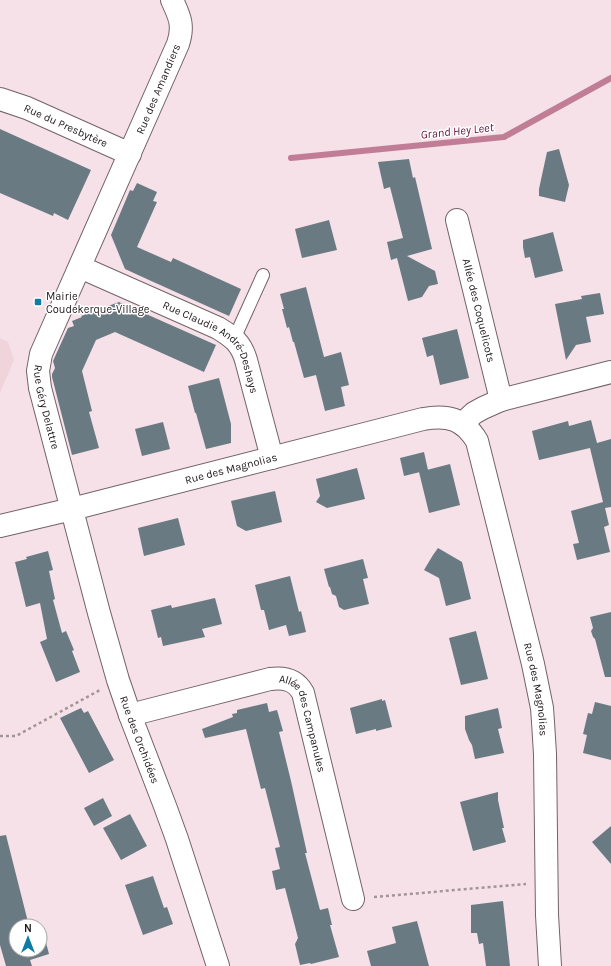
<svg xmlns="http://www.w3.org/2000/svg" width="611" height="966" font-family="Karla,sans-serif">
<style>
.built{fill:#f0d4dc}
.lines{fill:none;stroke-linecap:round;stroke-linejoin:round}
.stream{stroke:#c17d95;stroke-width:6}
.building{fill:#6a7a83}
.service-casing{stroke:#746368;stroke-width:14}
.minor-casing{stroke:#746368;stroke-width:24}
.path{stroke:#a39498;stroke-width:2.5;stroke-dasharray:3 3;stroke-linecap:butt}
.service{stroke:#fff;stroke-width:12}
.minor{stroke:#fff;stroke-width:22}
.poi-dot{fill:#107ca5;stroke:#fff;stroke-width:1.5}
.labels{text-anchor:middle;stroke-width:3;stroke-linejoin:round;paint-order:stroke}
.street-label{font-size:11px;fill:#1f181a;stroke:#fff}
.poi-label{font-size:11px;fill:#1f181a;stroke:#fff;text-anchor:start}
.water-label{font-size:12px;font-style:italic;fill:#651339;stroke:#fff}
</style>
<rect width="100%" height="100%" fill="#f5e1e7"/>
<path class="built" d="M0 338 8 342 14 360 0 393Z"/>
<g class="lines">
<path class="stream" d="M291 158 504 137 611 78"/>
</g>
<path class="building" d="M0 129 91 170 68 220 54 213 53 216 0 193Z
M559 149 569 185 565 202 539 196V189L547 152Z
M409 159 413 178 415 177 432 249 407 256 435 271 438 284 429 286 422 297 408 301 397 258 391 260 387 242 403 238 390 187 384 189 378 162Z
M137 183 157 192 153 201 157 202 137 247 171 262 173 258 241 289 229 316 149 280 125 269 111 235 130 190 133 191Z
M329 220 337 250 302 258 295 229Z
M553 232 563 271 535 278 530 257 525 258 523 247V240Z
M306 287 324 357 341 352 349 385 341 387 345 406 325 411 316 375 304 378 294 342H293L289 327 287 328 282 309H284L280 294Z
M600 293 604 314 586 317 591 342 576 345 566 360 555 304 582 299 581 296Z
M119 302 216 345 204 372 115 332 96 340 82 371 92 411 89 412 99 448 72 455 52 377V374L55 368 53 361 68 328 74 326 72 321 82 317 81 316Z
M457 329 469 378 440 385 433 355 427 357 422 338Z
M219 378 231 424V443L206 449 196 413H195L188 386Z
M591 420 597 443 611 439V507L605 508 609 525 604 527 610 552 577 560 573 544 579 543 571 511 603 502 590 448 539 460 532 431 568 421 569 426Z
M163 422 170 449 142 456 135 429Z
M424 452 428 470 404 476 400 458Z
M450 464 460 505 429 513 419 472Z
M357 468 365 499 327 508 316 502 320 496 316 479Z
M275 491 282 522 246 531 237 526 231 501Z
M178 518 185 545 144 556 138 528Z
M438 548 462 562 471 599 446 606 439 578 424 570 433 555Z
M48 551 53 570 49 571 55 599 53 600 62 633 66 631 74 650 72 651 80 672 56 682 40 642 47 639 40 603 26 607 15 562 27 559 26 557Z
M363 559 368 578 363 579 369 604 344 610 339 607 336 596 332 594 330 587H329L324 569Z
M290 576 299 612 301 611 306 632 289 636 286 625 269 630 264 610H261L255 585Z
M215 598 222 624 202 629 205 637 163 646 161 637 158 638 151 610 171 605 172 608Z
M611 612V677H605L595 639 593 637 591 631 593 628 590 617Z
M476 631 488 679 461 685 449 638Z
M382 699V701L385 700 392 727 376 731V729L356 734 350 708Z
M595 702 611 706V760L583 753 587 735 583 734 588 713 592 714Z
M267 703 269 712 277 710 283 731 279 732 291 781 307 853H305L320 910 328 908 332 925H330L339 957 311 964 310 963 300 965 295 944 298 938 285 888 276 890 272 871 280 869 275 848 280 847 265 788 261 789 246 729 205 738 202 729 233 717 232 714 237 713V710Z
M81 708 84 713 88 711 114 760 89 773 60 718Z
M498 708 502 728 498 729 504 753 475 759 472 745 469 740 465 729V716Z
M498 792V800L504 828H502L506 842 473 851 460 802Z
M103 798 112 816 94 826 84 808Z
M130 814 147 846 121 860 103 828Z
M611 826V864L592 842Z
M6 835 29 926H16V950H40V926H33L41 924 49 954 30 960 32 966H6L0 945V836Z
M153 876 164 908 167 907 173 924 143 935 125 885Z
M503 901 510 966H486L483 943 479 944 477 933H471V905Z
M417 921 429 966H371L367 951 396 943 392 927Z"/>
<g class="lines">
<g class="service-casing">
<path id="service" d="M234 339 263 275"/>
</g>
<g class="minor-casing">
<g id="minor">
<path id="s1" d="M172 0C180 17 184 26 178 44L41 354 38 371 40 388 99 613 118 680 130 715 165 806 177 839 218 966"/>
<path id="s2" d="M0 99 27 108 130 154"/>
<path id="s3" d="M457 220 501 400"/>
<path id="s4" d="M80 267 218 328C233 337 241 343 246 360L272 458"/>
<path d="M462 424 474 413 483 408 501 400 611 372"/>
<path id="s5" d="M0 526 72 509 423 419C448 415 463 418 477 441L533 664 542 708 543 722 545 754 547 915 550 966"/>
<path id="s6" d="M130 715 270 679C285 677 296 680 303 693L353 899"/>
</g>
</g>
<path class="path" d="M0 736H16L100 690
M374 897 526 884"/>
<use href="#service" class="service"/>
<use href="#minor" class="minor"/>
</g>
<rect class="poi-dot" x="34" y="298" width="8" height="8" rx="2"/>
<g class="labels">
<g class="street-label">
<text transform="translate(158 89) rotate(-67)" y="4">Rue des Amandiers</text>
<text dy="4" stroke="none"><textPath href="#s2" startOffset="71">Rue du Presbytère</textPath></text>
<text dy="4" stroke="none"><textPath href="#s3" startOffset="93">Allée des Coquelicots</textPath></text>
<text dy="4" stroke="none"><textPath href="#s4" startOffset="160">Rue Claudie André-Deshays</textPath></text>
<text dy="4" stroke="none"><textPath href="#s1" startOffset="439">Rue Géry Delattre</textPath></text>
<text dy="4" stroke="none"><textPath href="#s5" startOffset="238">Rue des Magnolias</textPath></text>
<text dy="4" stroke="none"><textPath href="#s5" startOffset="755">Rue des Magnolias</textPath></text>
<text dy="4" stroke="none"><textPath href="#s6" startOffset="209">Allée des Campanules</textPath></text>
<text dy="4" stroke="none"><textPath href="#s1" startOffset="785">Rue des Orchidées</textPath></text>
</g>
<g class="poi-label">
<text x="46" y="300">Mairie<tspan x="46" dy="13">Coudekerque-Village</tspan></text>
</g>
<g class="water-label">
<text transform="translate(457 131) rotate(-6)" y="4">Grand Hey Leet</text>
</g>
</g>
<g transform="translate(28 938)"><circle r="19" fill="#ffffff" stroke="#a5a3a3"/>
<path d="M0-3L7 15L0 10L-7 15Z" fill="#107ca5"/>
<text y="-6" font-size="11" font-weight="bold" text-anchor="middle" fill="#1f181a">N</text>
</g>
</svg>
